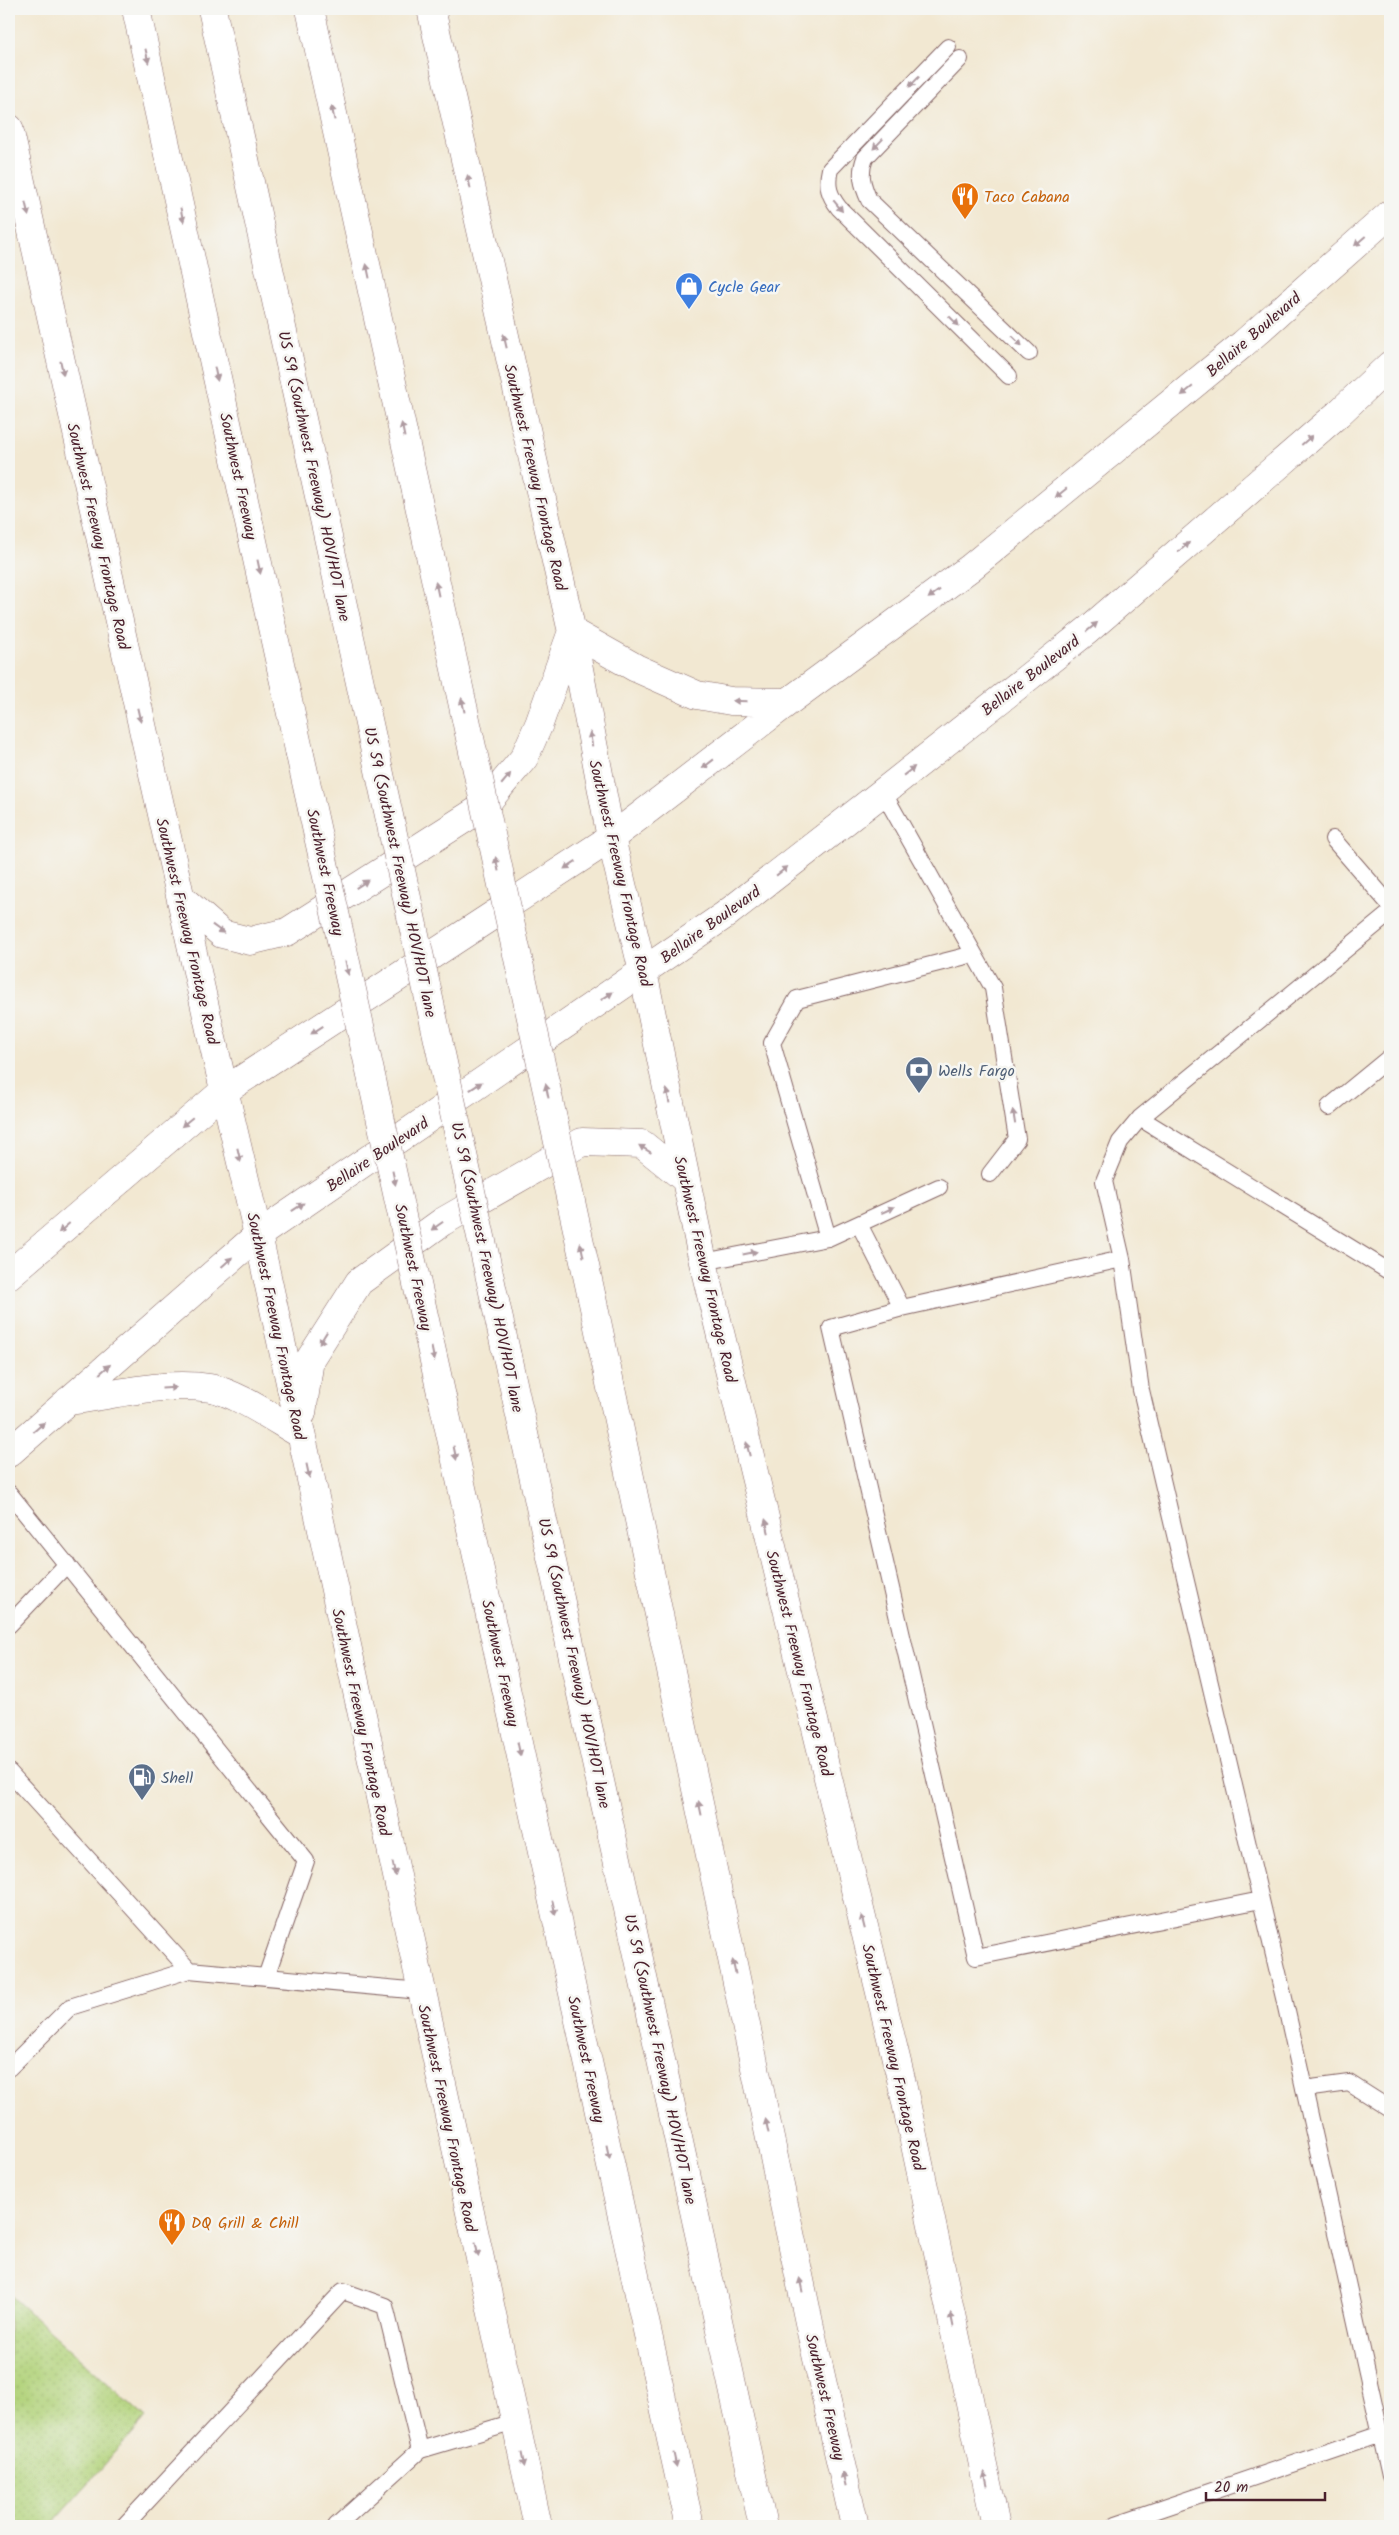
<svg xmlns="http://www.w3.org/2000/svg" width="1399" height="2535" font-family="Kalam,sans-serif">
<style>
.grass{fill:url(#grass-dots);stroke:#7e7953}
.lines{fill:none;stroke-linecap:round;stroke-linejoin:round}
.lane-casing{stroke:#856565;stroke-width:18}
.secondary-casing{stroke:#856565;stroke-width:29}
.primary-casing{stroke:#856565;stroke-width:29}
.highway-casing{stroke:#856565;stroke-width:29}
.lane{stroke:#fff;stroke-width:16}
.secondary{stroke:#fff;stroke-width:28}
.primary{stroke:#fff;stroke-width:28}
.highway{stroke:#fff;stroke-width:28}
.highway-bridge-casing{stroke:#856565;stroke-width:29;stroke-linecap:butt}
.highway-bridge{stroke:#fff;stroke-width:28}
.oneway{fill:#ae9aa0}
.labels{text-anchor:middle;stroke-width:5;stroke-linejoin:round;paint-order:stroke}
.food-label{font-size:16px;fill:#c56008;stroke:#f6f6f2;text-anchor:start}
.shop-label{font-size:16px;fill:#366cbe;stroke:#f6f6f2;text-anchor:start}
.street-label{font-size:16px;fill:#4a1f2b;stroke:#f6f6f2}
.service-label{font-size:16px;fill:#4e5e75;stroke:#f6f6f2;text-anchor:start}
</style>
<defs>
<pattern id="grass-dots" width="8" height="8" patternUnits="userSpaceOnUse" patternTransform="scale(1.25)"><rect width="8" height="8" fill="#b2d37b"/><path d="M2 2h.1M6 6h.1" fill="none" stroke="#9bb56a" stroke-width="1.8" stroke-linecap="round"/></pattern>
</defs>
<rect width="100%" height="100%" fill="#f6f6f2"/>
<filter id="ink" filterUnits="userSpaceOnUse"><feTurbulence type="fractalNoise" baseFrequency=".02" numOctaves="2"/><feDisplacementMap in="SourceGraphic" scale="10" xChannelSelector="R" yChannelSelector="G"/><feConvolveMatrix kernelMatrix="1 2 1 2 8 2 1 2 1" color-interpolation-filters="sRGB"/></filter>
<filter id="wash" filterUnits="userSpaceOnUse"><feTurbulence type="fractalNoise" baseFrequency=".0096" numOctaves="4" result="noise"/><feDisplacementMap in="SourceGraphic" scale="20" xChannelSelector="R" yChannelSelector="G"/><feGaussianBlur stdDeviation="1.12" result="paint"/><feColorMatrix in="noise" values="0 0 0 0 0 0 0 0 0 0 0 0 0 0 0 0 0 1.4 0 .05"/><feComposite in="paint" operator="in"/></filter>
<g filter="url(#wash)">
<rect width="100%" height="100%" fill="#f2e8d2"/>
<path class="grass" d="M9 2294 146 2418 50 2526H9Z"/>
</g>
<g filter="url(#ink)">
<g class="lines">
<g class="lane-casing">
<path id="lane" d="M948 47 830 169C826 186 829 195 839 208L1009 376
M960 59 865 158C859 174 862 184 869 200L1029 353
M1333 839 1390 905
M1390 913 1140 1118 1120 1142 1104 1181 1122 1259 1141 1390 1284 1998 1390 2476
M974 954 993 988 1017 1139 990 1174
M1329 1107 1390 1057
M1140 1118 1390 1272
M859 1224 902 1308
M828 1238 772 1043 797 999 974 954 883 792
M1122 1259 902 1308 831 1328 976 1957 1261 1900
M703 1262 828 1238 939 1187
M9 1493 306 1861 266 1977
M9 1625 67 1564
M9 1772 189 1970 421 1991
M9 2068 70 2007 189 1970
M1304 2089 1349 2083 1390 2109
M1116 2524 1381 2434
M124 2526 343 2291 385 2306 420 2450 515 2422
M336 2526 420 2450"/>
</g>
<g class="secondary-casing">
<path id="secondary" d="M431 9 572 632 611 838 643 972 703 1262 901 2079 996 2526
M9 128 211 1034 258 1235 538 2526
M181 898 222 934 250 941 287 932 483 807 524 758 539 724 571 634
M302 1413 310 1359 359 1282 442 1222 582 1142 642 1144 684 1178"/>
</g>
<g class="primary-casing">
<path id="primary" d="M572 632 636 668 697 695 731 701 788 702
M9 1275 224 1091 611 838 788 702 970 568 1243 344 1390 214
M68 1401C114 1395 164 1381 210 1388 235 1392 276 1420 299 1433
M9 1453 258 1235 725 915 883 792 1088 630 1338 414 1390 365"/>
</g>
<g class="highway-casing">
<path id="highway" d="M136 9 299 750
M212 9 364 701
M310 9 448 637
M592 1298 811 2332 855 2526
M507 1356 763 2526
M444 1406 690 2526"/>
</g>
<use href="#lane" class="lane"/>
<use href="#secondary" class="secondary"/>
<use href="#primary" class="primary"/>
<use href="#highway" class="highway"/>
<g class="highway-bridge-casing">
<path id="highway-bridge" d="M448 637 592 1298
M364 701 507 1356
M299 750 444 1406"/>
</g>
<use href="#highway-bridge" class="highway-bridge"/>
</g>
<defs><path id="oneway-solid" d="M-6-.8H1V-3.2L6.5 0L1 3.2V.8H-6Z" transform="scale(1.25)"/></defs>
<g class="oneway">
<use href="#oneway-solid" transform="translate(147 56) rotate(78)"/>
<use href="#oneway-solid" transform="translate(914 82) rotate(134)"/>
<use href="#oneway-solid" transform="translate(333 113) rotate(-102)"/>
<use href="#oneway-solid" transform="translate(878 144) rotate(134)"/>
<use href="#oneway-solid" transform="translate(469 182) rotate(-103)"/>
<use href="#oneway-solid" transform="translate(838 206) rotate(51)"/>
<use href="#oneway-solid" transform="translate(27 209) rotate(77)"/>
<use href="#oneway-solid" transform="translate(182 215) rotate(78)"/>
<use href="#oneway-solid" transform="translate(1360 241) rotate(139)"/>
<use href="#oneway-solid" transform="translate(368 271) rotate(-102)"/>
<use href="#oneway-solid" transform="translate(954 321) rotate(45)"/>
<use href="#oneway-solid" transform="translate(505 341) rotate(-103)"/>
<use href="#oneway-solid" transform="translate(1017 341) rotate(44)"/>
<use href="#oneway-solid" transform="translate(62 368) rotate(77)"/>
<use href="#oneway-solid" transform="translate(216 374) rotate(78)"/>
<use href="#oneway-solid" transform="translate(1187 391) rotate(141)"/>
<use href="#oneway-solid" transform="translate(403 430) rotate(-102)"/>
<use href="#oneway-solid" transform="translate(1307 440) rotate(-41)"/>
<use href="#oneway-solid" transform="translate(1061 493) rotate(141)"/>
<use href="#oneway-solid" transform="translate(1184 547) rotate(-41)"/>
<use href="#oneway-solid" transform="translate(259 567) rotate(78)"/>
<use href="#oneway-solid" transform="translate(437 589) rotate(-102)"/>
<use href="#oneway-solid" transform="translate(934 594) rotate(144)"/>
<use href="#oneway-solid" transform="translate(1092 627) rotate(-40)"/>
<use href="#oneway-solid" transform="translate(740 701) rotate(-179)"/>
<use href="#oneway-solid" transform="translate(463 705) rotate(-102)"/>
<use href="#oneway-solid" transform="translate(139 715) rotate(77)"/>
<use href="#oneway-solid" transform="translate(591 739) rotate(-100)"/>
<use href="#oneway-solid" transform="translate(708 764) rotate(142)"/>
<use href="#oneway-solid" transform="translate(909 771) rotate(-38)"/>
<use href="#oneway-solid" transform="translate(506 779) rotate(-50)"/>
<use href="#oneway-solid" transform="translate(497 864) rotate(-102)"/>
<use href="#oneway-solid" transform="translate(570 865) rotate(147)"/>
<use href="#oneway-solid" transform="translate(782 871) rotate(-38)"/>
<use href="#oneway-solid" transform="translate(362 884) rotate(-33)"/>
<use href="#oneway-solid" transform="translate(218 929) rotate(36)"/>
<use href="#oneway-solid" transform="translate(347 968) rotate(78)"/>
<use href="#oneway-solid" transform="translate(607 996) rotate(-34)"/>
<use href="#oneway-solid" transform="translate(317 1030) rotate(147)"/>
<use href="#oneway-solid" transform="translate(476 1086) rotate(-34)"/>
<use href="#oneway-solid" transform="translate(547 1091) rotate(-102)"/>
<use href="#oneway-solid" transform="translate(668 1096) rotate(-101)"/>
<use href="#oneway-solid" transform="translate(1014 1117) rotate(-99)"/>
<use href="#oneway-solid" transform="translate(187 1122) rotate(140)"/>
<use href="#oneway-solid" transform="translate(645 1149) rotate(-149)"/>
<use href="#oneway-solid" transform="translate(239 1155) rotate(77)"/>
<use href="#oneway-solid" transform="translate(394 1178) rotate(78)"/>
<use href="#oneway-solid" transform="translate(298 1207) rotate(-34)"/>
<use href="#oneway-solid" transform="translate(888 1210) rotate(-25)"/>
<use href="#oneway-solid" transform="translate(437 1226) rotate(145)"/>
<use href="#oneway-solid" transform="translate(64 1228) rotate(139)"/>
<use href="#oneway-solid" transform="translate(582 1250) rotate(-102)"/>
<use href="#oneway-solid" transform="translate(750 1253) rotate(-11)"/>
<use href="#oneway-solid" transform="translate(227 1262) rotate(-42)"/>
<use href="#oneway-solid" transform="translate(323 1338) rotate(122)"/>
<use href="#oneway-solid" transform="translate(433 1354) rotate(78)"/>
<use href="#oneway-solid" transform="translate(105 1369) rotate(-41)"/>
<use href="#oneway-solid" transform="translate(169 1388) rotate(-3)"/>
<use href="#oneway-solid" transform="translate(39 1427) rotate(-41)"/>
<use href="#oneway-solid" transform="translate(748 1449) rotate(-104)"/>
<use href="#oneway-solid" transform="translate(455 1453) rotate(78)"/>
<use href="#oneway-solid" transform="translate(308 1471) rotate(78)"/>
<use href="#oneway-solid" transform="translate(767 1526) rotate(-104)"/>
<use href="#oneway-solid" transform="translate(519 1749) rotate(78)"/>
<use href="#oneway-solid" transform="translate(700 1808) rotate(-102)"/>
<use href="#oneway-solid" transform="translate(394 1869) rotate(78)"/>
<use href="#oneway-solid" transform="translate(554 1908) rotate(78)"/>
<use href="#oneway-solid" transform="translate(863 1922) rotate(-104)"/>
<use href="#oneway-solid" transform="translate(734 1967) rotate(-102)"/>
<use href="#oneway-solid" transform="translate(767 2126) rotate(-102)"/>
<use href="#oneway-solid" transform="translate(608 2152) rotate(78)"/>
<use href="#oneway-solid" transform="translate(477 2250) rotate(78)"/>
<use href="#oneway-solid" transform="translate(801 2285) rotate(-102)"/>
<use href="#oneway-solid" transform="translate(952 2320) rotate(-102)"/>
<use href="#oneway-solid" transform="translate(523 2460) rotate(78)"/>
<use href="#oneway-solid" transform="translate(675 2460) rotate(78)"/>
<use href="#oneway-solid" transform="translate(844 2479) rotate(-103)"/>
<use href="#oneway-solid" transform="translate(986 2479) rotate(-102)"/>
</g>
</g>
<defs>
<g id="restaurant-pin" transform="scale(1.4375)"><path d="M0 17L-7.5 6A9.5 9.5 0 1 1 7.5 6Z" fill="#e8710a" stroke="#f6f6f2"/><path d="M-5-6h1v4h1v-4h1v4h1v-4h1v5L-1.5 .5V6h-2V.5L-5-1ZM5-6V6H3V1.5H1.5Q1.5-4 5-6Z" fill="#fff"/></g>
<g id="shop-pin" transform="scale(1.4375)"><path d="M0 17L-7.5 6A9.5 9.5 0 1 1 7.5 6Z" fill="#3f7fe0" stroke="#f6f6f2"/><path d="M-5-2.5h2.3a2.7 3.5 0 0 1 5.4 0H5L5.5 6h-11ZM-1.5-2.5h3a1.5 2.3 0 0 0-3 0Z" fill="#fff"/></g>
<g id="bank-pin" transform="scale(1.4375)"><path d="M0 17L-7.5 6A9.5 9.5 0 1 1 7.5 6Z" fill="#5c6f8a" stroke="#f6f6f2"/><path d="M-6-4H6V4H-6ZM0-2.3a2.3 2.3 0 1 0 0 4.6a2.3 2.3 0 1 0 0-4.6Z" fill="#fff"/></g>
<g id="fuel-pin" transform="scale(1.4375)"><path d="M0 17L-7.5 6A9.5 9.5 0 1 1 7.5 6Z" fill="#5c6f8a" stroke="#f6f6f2"/><path d="M-5.5-6h7V0h2V4h1.3V-2.5L3-4.5l.8-.8L6-3V5H2.5V1h-1V6h-7ZM-4.2-4.7v3.2H.2V-4.7Z" fill="#fff"/></g>
</defs>
<g fill-rule="evenodd">
<use href="#restaurant-pin" x="965" y="196"/>
<use href="#shop-pin" x="689" y="286"/>
<use href="#bank-pin" x="919" y="1070"/>
<use href="#fuel-pin" x="142" y="1777"/>
<use href="#restaurant-pin" x="172" y="2222"/>
</g>
<g class="labels">
<g class="food-label">
<text x="984" y="202">Taco Cabana</text>
<text x="191" y="2228">DQ Grill &amp; Chill</text>
</g>
<g class="shop-label">
<text x="708" y="292">Cycle Gear</text>
</g>
<g class="street-label">
<text transform="translate(1253 334) rotate(-41)" y="6">Bellaire Boulevard</text>
<text transform="translate(239 476) rotate(78)" y="6">Southwest Freeway</text>
<text transform="translate(315 476) rotate(78)" y="6">US 59 (Southwest Freeway) HOV/HOT lane</text>
<text transform="translate(536 477) rotate(77)" y="6">Southwest Freeway Frontage Road</text>
<text transform="translate(99 536) rotate(77)" y="6">Southwest Freeway Frontage Road</text>
<text transform="translate(1030 675) rotate(-38)" y="6">Bellaire Boulevard</text>
<text transform="translate(326 872) rotate(78)" y="6">Southwest Freeway</text>
<text transform="translate(401 872) rotate(78)" y="6">US 59 (Southwest Freeway) HOV/HOT lane</text>
<text transform="translate(621 873) rotate(77)" y="6">Southwest Freeway Frontage Road</text>
<text transform="translate(710 924) rotate(-36)" y="6">Bellaire Boulevard</text>
<text transform="translate(188 931) rotate(77)" y="6">Southwest Freeway Frontage Road</text>
<text transform="translate(377 1154) rotate(-34)" y="6">Bellaire Boulevard</text>
<text transform="translate(414 1267) rotate(78)" y="6">Southwest Freeway</text>
<text transform="translate(488 1267) rotate(78)" y="6">US 59 (Southwest Freeway) HOV/HOT lane</text>
<text transform="translate(706 1269) rotate(77)" y="6">Southwest Freeway Frontage Road</text>
<text transform="translate(277 1326) rotate(78)" y="6">Southwest Freeway Frontage Road</text>
<text transform="translate(501 1663) rotate(78)" y="6">Southwest Freeway</text>
<text transform="translate(575 1663) rotate(78)" y="6">US 59 (Southwest Freeway) HOV/HOT lane</text>
<text transform="translate(800 1663) rotate(76)" y="6">Southwest Freeway Frontage Road</text>
<text transform="translate(362 1722) rotate(78)" y="6">Southwest Freeway Frontage Road</text>
<text transform="translate(894 2057) rotate(77)" y="6">Southwest Freeway Frontage Road</text>
<text transform="translate(587 2059) rotate(78)" y="6">Southwest Freeway</text>
<text transform="translate(661 2059) rotate(78)" y="6">US 59 (Southwest Freeway) HOV/HOT lane</text>
<text transform="translate(448 2118) rotate(78)" y="6">Southwest Freeway Frontage Road</text>
<text transform="translate(826 2397) rotate(77)" y="6">Southwest Freeway</text>
</g>
<g class="service-label">
<text x="938" y="1076">Wells Fargo</text>
<text x="161" y="1783">Shell</text>
</g>
</g>
<rect width="1399" height="2535" fill="none" stroke="#f6f6f2" stroke-width="30"/>
<path d="M1206 2492v8h119v-8" fill="none" stroke="#4a1f2b" stroke-width="2.5"/>
<text x="1214" y="2492" font-size="15" fill="#4a1f2b" stroke="#f6f6f2" stroke-width="4" paint-order="stroke">20 m</text>
</svg>
